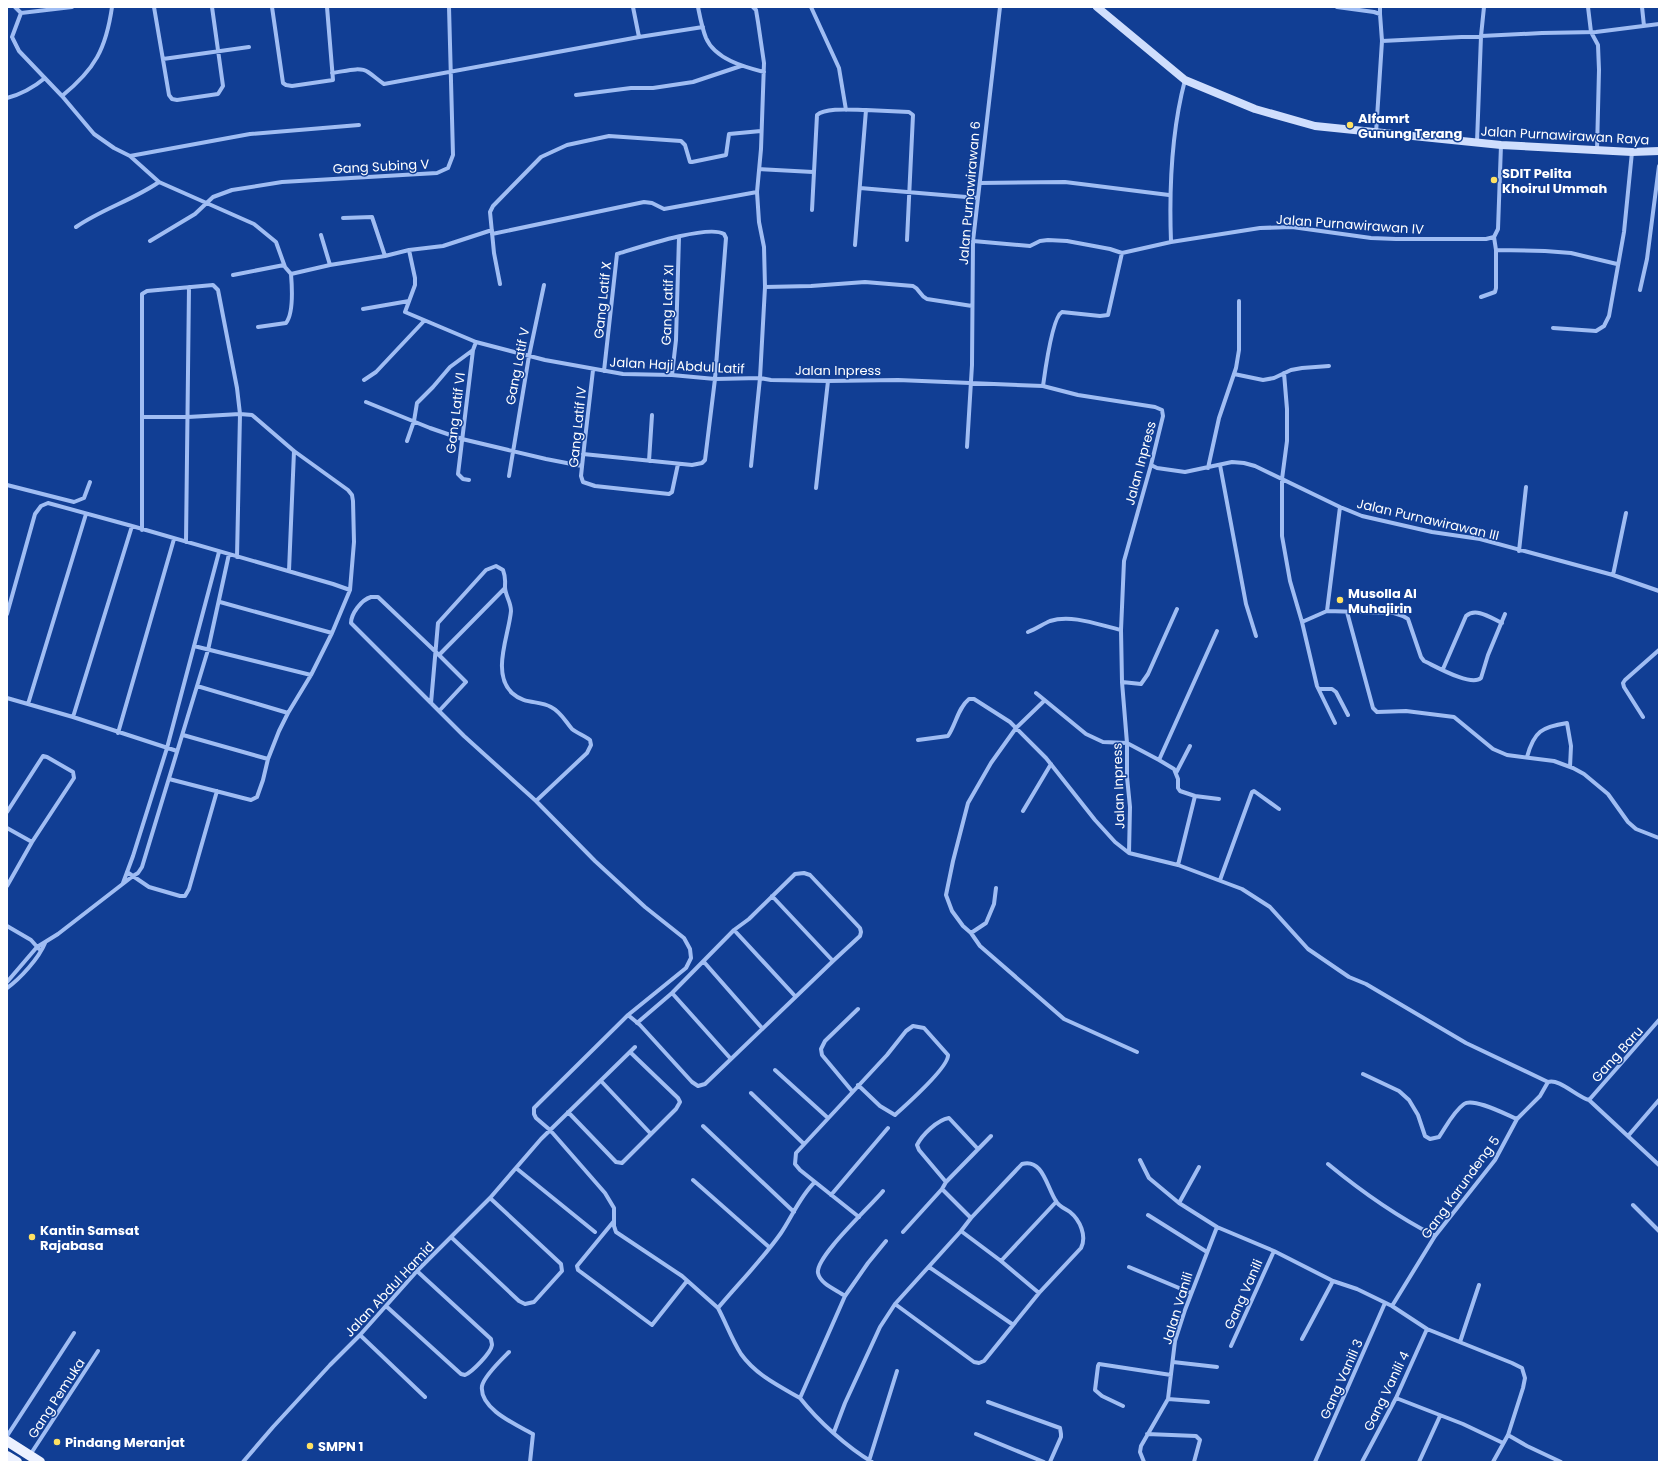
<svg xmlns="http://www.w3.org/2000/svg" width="1666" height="1469" font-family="Poppins,sans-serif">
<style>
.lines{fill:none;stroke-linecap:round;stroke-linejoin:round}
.street{stroke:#a0bdf3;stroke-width:4}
.secondary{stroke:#cfdefd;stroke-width:8}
.primary{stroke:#ecf1ff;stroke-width:10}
.poi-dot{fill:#ffe162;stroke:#113e94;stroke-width:1.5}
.labels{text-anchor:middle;stroke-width:3;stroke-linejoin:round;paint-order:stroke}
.poi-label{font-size:13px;font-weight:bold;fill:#fff;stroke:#113e94;text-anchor:start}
.street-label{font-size:13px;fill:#fff;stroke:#113e94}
</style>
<rect width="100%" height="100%" fill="#113e94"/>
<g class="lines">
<path class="street" d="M15 7 21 13 72 7
M154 7 169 95 172 99 177 100 218 94 223 86 212 7
M272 7 283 83 286 85 292 86 333 80 327 7
M633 7 639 37
M698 7C700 17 702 28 706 38 715 59 744 67 764 72
M811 7 839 68 846 110
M1337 7 1374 12 1380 14 1382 41 1376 133
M1588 7 1591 32 1598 45 1599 70 1597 150
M1642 7 1644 26
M1380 14V7
M12 37 19 51 62 96 94 134 114 148 130 156 159 182 254 224 276 242 285 267 291 274 330 265 385 256 409 250 443 246 492 230
M12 37 21 13
M1382 41 1542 33 1596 32 1659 24
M163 59 249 47
M332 73C343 72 359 66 368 72 374 76 378 80 384 84L639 37 703 27
M576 95 631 88H653L693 82 741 66
M62 96C95 69 106 49 112 7
M7 98C22 94 33 88 45 78
M866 110 909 112 913 115 907 240
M1477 142 1481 36 1484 7
M130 156 250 134 359 125
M759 169 813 172
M980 183 1065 182 1169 195
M860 188 978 198
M812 210 817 115C826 107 854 110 866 110L855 245
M343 218 372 217 385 256
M76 227C102 209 133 200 159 182
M492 234 644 202 652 203 664 209 757 192
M321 235 330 265
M150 241 195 214 213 197 232 190 282 182 437 173 448 168 453 155 449 7
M973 241 1030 246 1040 241 1048 240 1067 241 1110 249 1122 253 1171 242 1260 228 1292 227 1371 238 1396 239H1486L1494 237 1498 229 1501 145
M1171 242C1169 188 1171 133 1185 80
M409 250 415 278V285L405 312 476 342 545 360 623 374 672 375 715 379 760 378 771 380 828 381 898 380 1043 386 1078 395 1155 407 1162 410 1163 416 1151 465 1124 561 1121 630 1122 682 1127 743V777L1130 807 1129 853
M1496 250 1545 251 1571 253 1617 264
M233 275 284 265
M500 284 494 253 490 212 493 206 541 157 567 145 609 136 681 141 685 145 690 162H692L726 155 729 134 761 131
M765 287 811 286 865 282 913 286C920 289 919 295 927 299L972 306
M1640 290 1647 259 1659 166
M1481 297 1495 292 1496 288V250L1494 237
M363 309 409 301
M258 327 286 323C294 313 292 286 291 274
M1553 328 1596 331 1604 326 1609 316 1624 232 1632 152
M593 370 584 448 581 476 583 482 595 486 669 494 672 492 678 464
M1284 373 1287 409V441L1282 479V536L1290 581 1302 622 1317 686 1335 723
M1234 374 1263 380 1274 378 1291 370 1302 368 1329 366
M672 375 676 340 679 237
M364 380 376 372 424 321
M1043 386C1045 372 1052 317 1062 312L1100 316 1108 315 1122 253
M366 402 430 428 462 439 546 459 582 466
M142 417H188L240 414 252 415 294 451 348 490 352 495 353 501 354 542 350 590 332 633 311 675 288 713 279 731 268 759 263 780 257 797 251 800 243 798 169 779
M407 441 414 421 417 403 433 387 450 367 473 350
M967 447 972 365 973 241 1000 7
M583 454 692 465 702 463 705 460 715 379 726 238 724 234C708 224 637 248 617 254L604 371
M649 461 652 415
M1151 465 1157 468 1185 472 1232 462 1244 463 1255 466 1340 507 1362 516 1432 532 1480 539 1613 575 1659 591
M1220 465 1246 604 1256 636
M751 466 760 378 765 287 764 247 759 222 757 192 761 149 764 63 758 22 756 10 753 7
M1208 468 1219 418 1236 368 1239 350V301
M509 476 529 356 544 285
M469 480 463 479 458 474 473 350 476 342
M7 485 74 502 84 498 90 482
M816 488 828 381
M142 530V294L147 291 213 285 218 290 237 388 240 414 237 557
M186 542 189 287
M1519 551 1526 487
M289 571 294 451
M1613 575 1626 513
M505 588 439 655 378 597C376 597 373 597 371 597 361 600 351 614 351 623L464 736 536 801 595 861 645 907 684 938 690 949 691 958 686 968 628 1015 541 1101 534 1108V1114L536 1118 550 1130 605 1193 614 1208V1226L616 1232 682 1276 718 1308
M220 602 332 633
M1327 611 1340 507
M1347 612 1373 708 1377 712 1406 711 1454 717 1493 749 1507 755 1554 761 1573 768 1584 774 1608 794 1628 822 1636 829 1659 838
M7 614 35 514 41 506 48 503 132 526 333 584 350 590
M1302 622 1327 611 1394 613 1403 616 1408 619 1421 657 1424 661C1435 666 1471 687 1481 678L1488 655 1505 614
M1028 632C1036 629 1043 624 1050 621 1072 614 1099 625 1121 630
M194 646 311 675
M439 655 466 682 439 711
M1443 669 1466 616C1476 607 1491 618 1502 623
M1122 682 1141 684 1148 674 1177 609
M197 686 288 713
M1319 689H1332L1336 692 1348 715
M1036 693 1086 734 1103 742 1127 743 1159 760 1174 769 1178 779V788L1180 791 1195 796 1219 799
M7 698 73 717 177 751
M1044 701 1016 728 991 763 968 803 953 861 946 895 952 911 963 926 971 933 980 946 1064 1019 1137 1052
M431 703 438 623 486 570 496 566 503 570C506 578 505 579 505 587 505 595 511 602 511 611 509 635 491 673 512 693 525 705 539 700 551 707 561 712 565 721 572 729 577 733 585 736 590 740L591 745 587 753 536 801
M28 704 86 514
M73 717 132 526
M1643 717 1624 687 1623 683 1625 680 1659 650
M118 733 174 539
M183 735 268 759
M918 740 948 736C956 724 958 708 969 699H974L1010 722 1046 758 1095 820 1115 842 1129 853 1178 865 1242 889 1270 907 1308 949 1349 977 1366 984 1466 1043 1548 1082C1559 1078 1577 1097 1589 1100L1659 1165
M1527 757C1534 731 1542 727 1567 723L1571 746 1570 767
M1159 760 1217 631
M1176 773 1190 746
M1023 811 1051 764
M7 812 43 756 47 757 73 772 74 778 32 842 7 886
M7 828 32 842
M1178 865 1195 796
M127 872 149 887 180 896H185L189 889 217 791
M1220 880 1252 792 1254 791 1279 809
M123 883 133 856 167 748 219 552
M7 926 31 940 39 949
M734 930 795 996
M971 933 986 923 994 904 996 888
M704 962 762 1028
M7 982 37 947 58 934 133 876 138 873 142 867 208 650 229 554
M7 988C20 979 39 958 45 943
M672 993 731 1059
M628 1015 640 1025 692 1082 698 1086 705 1084 833 961 772 896
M637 1023 672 993 734 930 749 919 795 874 804 873 810 875 860 928 861 932 860 936 833 961
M775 1070 828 1118
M1363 1074 1399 1091 1409 1100 1418 1115 1425 1136 1430 1139 1439 1137C1446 1127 1453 1112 1464 1104 1473 1097 1507 1115 1517 1119
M601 1081 651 1134
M858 1085 880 1106 895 1115C905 1106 949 1067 948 1055L924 1028 913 1026 906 1031 887 1055 796 1153 795 1164 800 1170 859 1217
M852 1091 822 1055 821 1049 825 1041 858 1009
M751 1093 804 1144
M1589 1100 1659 1020
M568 1112 616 1162 622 1163 676 1109 680 1102 678 1098 630 1052
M703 1126 794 1212
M1628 1136 1659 1100
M1140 1160 1149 1178 1179 1203 1217 1227 1274 1251 1333 1281 1357 1289 1392 1306 1427 1329 1512 1363 1522 1368 1525 1378 1523 1388 1508 1435 1493 1462
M1328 1164C1362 1192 1396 1216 1435 1236
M516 1168 595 1232
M693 1180 769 1247
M946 1182 919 1150 917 1145C922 1135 937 1120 949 1118L978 1149
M831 1195 888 1128
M1179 1203 1199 1167
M1633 1205 1659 1231
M1148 1215 1207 1252
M971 1218 942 1189 946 1182 991 1136
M614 1221 577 1266 578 1270 652 1325 687 1281
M961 1231 1001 1261 1039 1293
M903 1232 942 1189
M451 1237 519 1301 525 1304 534 1302 562 1271 561 1264 490 1198
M1001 1261 1056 1202
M929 1267 1012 1324
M1129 1267 1191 1293
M845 1296C837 1290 820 1284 818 1273 815 1257 871 1206 883 1191
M386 1306 461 1374 465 1375C472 1372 491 1353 492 1345 492 1343 491 1341 491 1339L417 1271
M1392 1306 1435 1236 1495 1160 1517 1119 1540 1096 1548 1082
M360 1335 425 1397
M1302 1339 1333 1281
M1460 1342 1479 1285
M1231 1346 1274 1251
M509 1352C502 1359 484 1376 482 1386 479 1409 517 1425 533 1434L530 1462
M1173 1362 1217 1367
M800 1398C779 1386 756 1375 741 1354 732 1340 726 1323 718 1308 739 1283 762 1260 781 1233 792 1217 800 1196 815 1182
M1396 1398 1463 1424 1503 1443
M1168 1399 1208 1402
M988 1402 1060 1428 1061 1434V1437L1050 1462
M1123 1406 1102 1396 1095 1390 1098 1366 1099 1364 1171 1375
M834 1432 845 1403 880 1327 895 1304 961 1231 971 1218 1022 1164C1043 1158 1047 1188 1056 1201 1058 1206 1066 1209 1070 1212 1080 1220 1087 1236 1081 1248L1039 1293 984 1361 979 1363 974 1362 895 1304
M976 1434 1044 1462
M1147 1434 1196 1436 1200 1440 1194 1462
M1508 1435 1527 1446 1561 1462
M7 1436 74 1333
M30 1455 98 1351
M869 1461 897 1371
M243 1462 273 1427 330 1365 360 1335 417 1271 490 1198 541 1139 635 1047
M872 1462C847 1447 818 1421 800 1398L845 1296 868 1263 886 1241
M1144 1462 1140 1452 1141 1446 1168 1399 1175 1341 1185 1310 1217 1227
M1315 1462 1385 1303
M1362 1462 1396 1398 1427 1329
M1419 1462 1440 1416"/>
<path class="secondary" d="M1097 7 1185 80 1255 109 1315 126 1501 145 1632 152 1659 151"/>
<path class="primary" d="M7 1441 40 1462
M7 1456 17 1462"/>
</g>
<g class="poi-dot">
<circle cx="1350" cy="125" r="4"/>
<circle cx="1494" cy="180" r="4"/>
<circle cx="1340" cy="600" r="4"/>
<circle cx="32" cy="1237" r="4"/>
<circle cx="57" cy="1442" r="4"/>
<circle cx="310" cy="1446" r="4"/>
</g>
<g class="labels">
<g class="poi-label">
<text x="1358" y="123">Alfamrt<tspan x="1358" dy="15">Gunung Terang</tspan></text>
<text x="1502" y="178">SDIT Pelita<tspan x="1502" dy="15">Khoirul Ummah</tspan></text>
<text x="1348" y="598">Musolla Al<tspan x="1348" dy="15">Muhajirin</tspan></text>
<text x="40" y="1235">Kantin Samsat<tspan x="40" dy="15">Rajabasa</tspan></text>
<text x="65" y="1447">Pindang Meranjat</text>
<text x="318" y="1451">SMPN 1</text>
</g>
<g class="street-label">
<text transform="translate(1565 135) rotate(3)" y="5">Jalan Purnawirawan Raya</text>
<text transform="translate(381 166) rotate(-3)" y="5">Gang Subing V</text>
<text transform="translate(969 193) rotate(-85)" y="5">Jalan Purnawirawan 6</text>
<text transform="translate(1350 224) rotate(4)" y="5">Jalan Purnawirawan IV</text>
<text transform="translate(602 300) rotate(-84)" y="5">Gang Latif X</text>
<text transform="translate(667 305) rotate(-88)" y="5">Gang Latif XI</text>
<text transform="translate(677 365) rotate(3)" y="5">Jalan Haji Abdul Latif</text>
<text transform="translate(517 366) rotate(-79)" y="5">Gang Latif V</text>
<text x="838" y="375">Jalan Inpress</text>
<text transform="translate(455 413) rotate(-83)" y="5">Gang Latif VI</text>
<text transform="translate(577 427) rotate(-84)" y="5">Gang Latif IV</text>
<text transform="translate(1140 463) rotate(-75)" y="5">Jalan Inpress</text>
<text transform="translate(1428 519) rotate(13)" y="5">Jalan Purnawirawan III</text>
<text transform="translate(1118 786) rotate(-92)" y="5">Jalan Inpress</text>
<text transform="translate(1617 1054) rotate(-48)" y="5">Gang Baru</text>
<text transform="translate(1460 1187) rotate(-54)" y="5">Gang Karundeng 5</text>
<text transform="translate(389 1289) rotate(-47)" y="5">Jalan Abdul Hamid</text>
<text transform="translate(1243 1294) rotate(-66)" y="5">Gang Vanili</text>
<text transform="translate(1177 1308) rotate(-73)" y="5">Jalan Vanili</text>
<text transform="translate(1341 1379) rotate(-66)" y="5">Gang Vanili 3</text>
<text transform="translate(1386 1391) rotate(-64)" y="5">Gang Vanili 4</text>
<text transform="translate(56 1398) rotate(-57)" y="5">Gang Pemuka</text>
</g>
</g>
<rect width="1666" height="1469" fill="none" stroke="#ffffff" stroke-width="16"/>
</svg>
